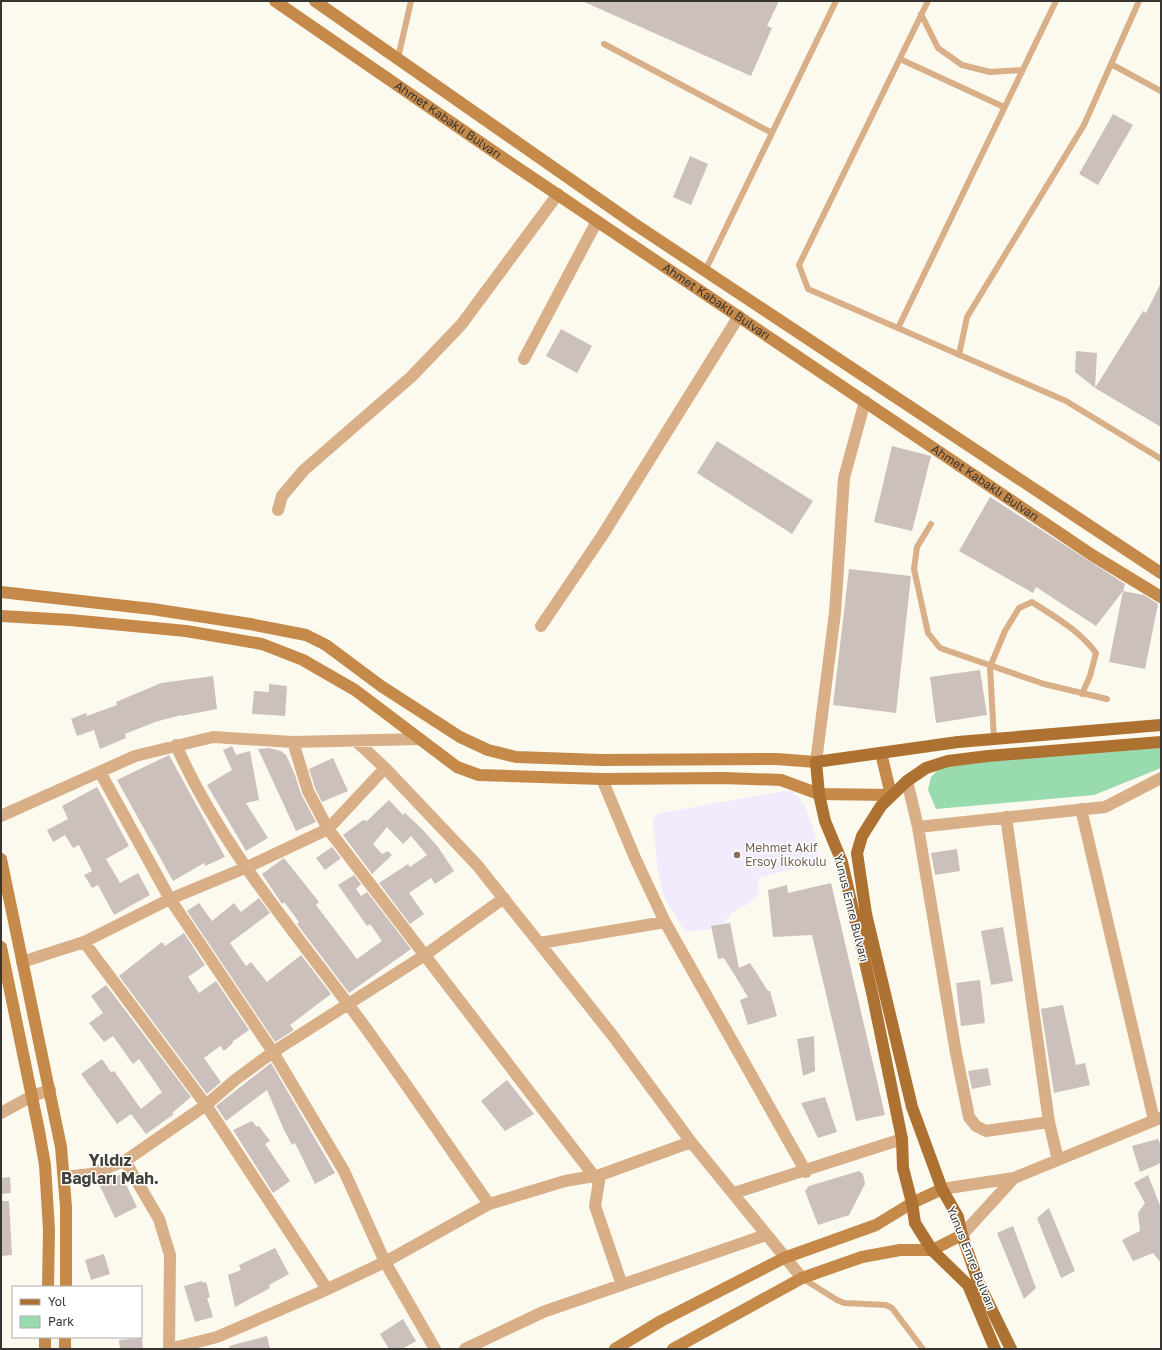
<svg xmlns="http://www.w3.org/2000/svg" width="1162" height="1350" font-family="'Golos Text',sans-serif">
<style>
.education{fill:#f2ebfd}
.green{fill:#98dbaf}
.building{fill:#ccc0bc}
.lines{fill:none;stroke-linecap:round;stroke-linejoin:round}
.lane{stroke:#d8af87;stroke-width:6}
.street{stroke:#d8af87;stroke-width:12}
.secondary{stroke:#c58949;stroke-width:12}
.primary{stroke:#ad7231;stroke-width:12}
.education-dot{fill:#8d6e63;stroke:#fff;stroke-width:1.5}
.labels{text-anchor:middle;stroke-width:3;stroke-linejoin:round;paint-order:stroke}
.street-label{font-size:12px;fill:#363531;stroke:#fff}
.education-label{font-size:12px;fill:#785e54;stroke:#fff;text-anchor:start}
.district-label{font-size:16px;font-weight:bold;fill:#444139;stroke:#fff}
</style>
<rect width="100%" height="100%" fill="#fcf9ee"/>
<path class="education" d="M790 790 800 798 807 811 814 830 820 862 758 878 759 893 747 905 739 908 732 913 720 928 685 932 665 899 658 874 653 823 655 814Z"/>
<path class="green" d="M1161 748V768L1094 795 936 809 928 790 931 777 937 771 948 767 991 761Z"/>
<path class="building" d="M582 1H779L767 26 772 28 751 76Z
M1113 114 1133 125 1098 185 1079 174Z
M690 156 708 164 691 205 673 197Z
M1161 283V427L1095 388 1143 311 1146 313Z
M561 329 592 346 577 373 546 356Z
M1076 351 1097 353 1095 388 1075 372Z
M717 441 813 501 792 534 697 473Z
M892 446 931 456 912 531 874 522Z
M990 497 1125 584 1123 591 1096 626 1036 587 1033 593 959 551Z
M849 569 911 576 896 713 833 705Z
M1123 591 1144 595 1158 604 1145 669 1109 662Z
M980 670 987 715 936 723 930 677Z
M213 676 217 709 181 716V715L155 722 125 734 126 738 100 749 94 730 77 736 71 719 86 713 87 716 117 705 116 702 161 683Z
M269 684 287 686 285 716 252 714 254 691 269 692Z
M232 746 236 755 250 751 259 800 246 803 268 838 246 851 207 785 232 770 223 750Z
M269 748 281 751 286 755 295 775 301 794 316 822 296 831 258 749Z
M169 755 225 857 205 866 204 863 173 881 117 780Z
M333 758 348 791 322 802 315 788 309 769Z
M97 787 129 846 106 859 120 883 138 873 150 895 114 915 98 885 92 888 84 875 92 871 79 845 73 848 65 835 53 842 47 830 68 819 62 806Z
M389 800 403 815 405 813 423 830 438 847 454 871 435 884 431 878 409 893 424 914 410 924 379 883 408 864 410 867 427 855 411 836 403 844 387 827 373 844 382 854 388 851 392 855 372 874 343 835 363 820 367 821Z
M332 847 341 858 325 870 316 858Z
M957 849 960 871 935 875 931 853Z
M284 858 319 902 316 905 357 959 382 941 370 924 367 926 338 885 354 875 361 884 356 889 361 896 367 892 411 949 349 993 297 924 299 922 284 902 282 904 262 874Z
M831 883 885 1115 856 1121 812 935 773 937 768 890 787 885 788 893Z
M259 898 270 913 230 943 246 966 251 962 267 982 301 955 331 994 290 1025 294 1030 275 1042 187 911 199 903 212 921 234 903 241 912Z
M730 923 739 968 750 963 768 991H770L777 1016 748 1025 740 1000 748 997 724 958 718 959 711 926Z
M1003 927 1013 981 991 985 981 931Z
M184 933 205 965 188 977 199 993 216 981 249 1030 232 1042 233 1043 224 1051 220 1046 204 1058 221 1082 207 1094 119 976 162 942 165 946Z
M980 980 985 1023 961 1026 956 983Z
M106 985 191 1097 172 1113 174 1114 146 1134 131 1114 117 1124 81 1074 102 1059 111 1072 114 1071 141 1109 162 1092 139 1059 133 1064 113 1036 104 1042 89 1023 103 1013 91 996Z
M1063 1005 1076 1065 1085 1063 1090 1085 1054 1093 1041 1009Z
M814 1036 815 1071 803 1076 797 1039Z
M271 1063 335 1173 315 1184 295 1143 292 1145 284 1130 267 1090 226 1121 216 1106Z
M988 1068 991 1085 972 1089 968 1071Z
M507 1080 534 1114 505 1131 481 1101Z
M825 1097 837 1132 818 1138 801 1103Z
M252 1121 257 1127 259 1126 270 1141 265 1144 290 1181 273 1193 233 1130Z
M1158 1139 1161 1146V1163L1140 1172 1132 1146Z
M859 1171 863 1174 865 1184 849 1215 818 1225 805 1191 809 1186Z
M121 1174 137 1207 115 1218 99 1184Z
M1148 1175 1161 1208V1263L1153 1253 1133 1261 1122 1240 1140 1231 1138 1213 1145 1203 1134 1183Z
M10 1177 11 1193 1 1194V1178Z
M1 1201H9L12 1255 1 1256Z
M1049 1208 1075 1271 1061 1278 1037 1218Z
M1013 1226 1036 1288 1024 1299 997 1233Z
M275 1248 289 1274 269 1285 270 1288 235 1307 228 1275 241 1270 239 1265Z
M104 1254 110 1274 91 1280 85 1260Z
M202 1281 203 1283 206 1282 210 1297 207 1298 213 1317 195 1322 184 1286Z
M403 1319 416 1341 402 1349H389L380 1334Z
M267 1336 270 1349H230L229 1346Z
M142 1338 143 1349H120L119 1340Z"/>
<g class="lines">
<path class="lane" d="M928 1 799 265 808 289 1066 401 1161 459
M921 14 938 48 962 65 990 72 1022 70
M604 44 772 133
M398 58 411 1
M900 59 1004 107
M1111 64 1161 91
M705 271 836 1
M898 328 1056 1
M959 355 967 317 1084 125 1139 1
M931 524 917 547 914 569 928 633 940 648 1044 684 1107 699
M994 740 990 667 1005 631 1019 608 1032 602C1055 617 1080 631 1096 653L1090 676 1082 694
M802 1278 837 1300 844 1303 886 1305 892 1308 923 1349"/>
<path class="street" d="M524 359 597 221
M278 510 282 496 304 470 411 377 461 325 558 194
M541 626 602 536 739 316
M356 741 385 768 477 865 613 1036 691 1142 802 1278
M293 742 308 791 328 829 594 1176
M176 745C218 841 286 921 348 1004 397 1069 442 1138 489 1204
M816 762 835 613 844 478 865 401
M100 772 170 899 273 1052 344 1171 385 1262 435 1349
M602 779 635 858 665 922 806 1172
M907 781 918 827 956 1053 969 1117 976 1126 986 1131 1049 1122
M1081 809 1154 1120
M1 816 135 756 213 737 293 742 420 739
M1006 817 1049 1122 1058 1160
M918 827 1105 807 1161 778
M84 942 206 1105 327 1289
M540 943 665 922
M22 962 84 942 170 899 245 868 328 829 385 768
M1 1113 32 1096 50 1090
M125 1161 159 1219 170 1255 169 1349
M600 1175 595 1206 622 1285
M64 1177 91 1174 125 1161 206 1105 235 1080 273 1052 425 955 504 898
M942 1189 1014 1178 1160 1118
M734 1193 902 1139
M962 1235 1014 1178
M169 1349 217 1337 319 1293 385 1262 489 1204 565 1181 600 1175 691 1142
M465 1349 543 1312 766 1235"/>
<g class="secondary">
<path id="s1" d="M275 1 490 149 1092 555 1161 597"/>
<path d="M315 1 633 223 1161 573"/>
<path d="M1 592 152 609 250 624 306 635 326 645 381 686 460 737 488 750 516 757 601 760 776 759 816 762"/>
<path d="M1 616 70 620 186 631 262 644 303 660 355 690 457 767 479 775 602 779 724 778 781 780 819 794 891 795 881 753"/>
<path d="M1 859 61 1147 66 1207V1287"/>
<path d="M1 947 39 1131 45 1165 49 1230 48 1287"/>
<path d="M45 1349V1337"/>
<path d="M65 1349V1337"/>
<path d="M615 1349 661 1321 784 1258 876 1225 912 1203 942 1189"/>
<path d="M673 1349 802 1278 862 1257 900 1250H932L962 1235"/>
</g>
<path class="primary" d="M995 1349 968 1285 932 1250 915 1223 912 1203 903 1168 902 1139 873 997 842 862 825 821 819 794 816 762 958 742 1161 725
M1011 1349 979 1284 962 1235 958 1217 942 1189 912 1107 866 914 857 853 862 836 881 806 907 781 926 768 948 761 988 756 1161 742"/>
</g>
<circle class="education-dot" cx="737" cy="855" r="4"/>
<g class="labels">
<g class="street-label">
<text dy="4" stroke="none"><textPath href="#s1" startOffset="210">Ahmet Kabaklı Bulvarı</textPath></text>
<text dy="4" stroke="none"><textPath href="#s1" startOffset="534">Ahmet Kabaklı Bulvarı</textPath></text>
<text dy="4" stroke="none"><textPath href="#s1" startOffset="858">Ahmet Kabaklı Bulvarı</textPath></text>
<text transform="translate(851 908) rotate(76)" y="4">Yunus Emre Bulvarı</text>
<text transform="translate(971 1258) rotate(68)" y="4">Yunus Emre Bulvarı</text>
</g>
<g class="education-label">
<text x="745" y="852">Mehmet Akif<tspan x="745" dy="14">Ersoy İlkokulu</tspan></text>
</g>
<g class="district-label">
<text x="110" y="1166">Yıldız<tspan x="110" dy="18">Bağları Mah.</tspan></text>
</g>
</g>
<rect width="1162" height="1350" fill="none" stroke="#363531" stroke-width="4"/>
<rect x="12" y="1286" width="130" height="52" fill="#ffffff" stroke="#afaead"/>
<rect x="20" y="1299" width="20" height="6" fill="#ad7231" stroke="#afaead"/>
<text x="48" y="1306" font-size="12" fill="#363531">Yol</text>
<rect x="20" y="1316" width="20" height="12" fill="#98dbaf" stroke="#afaead"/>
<text x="48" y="1326" font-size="12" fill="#363531">Park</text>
</svg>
